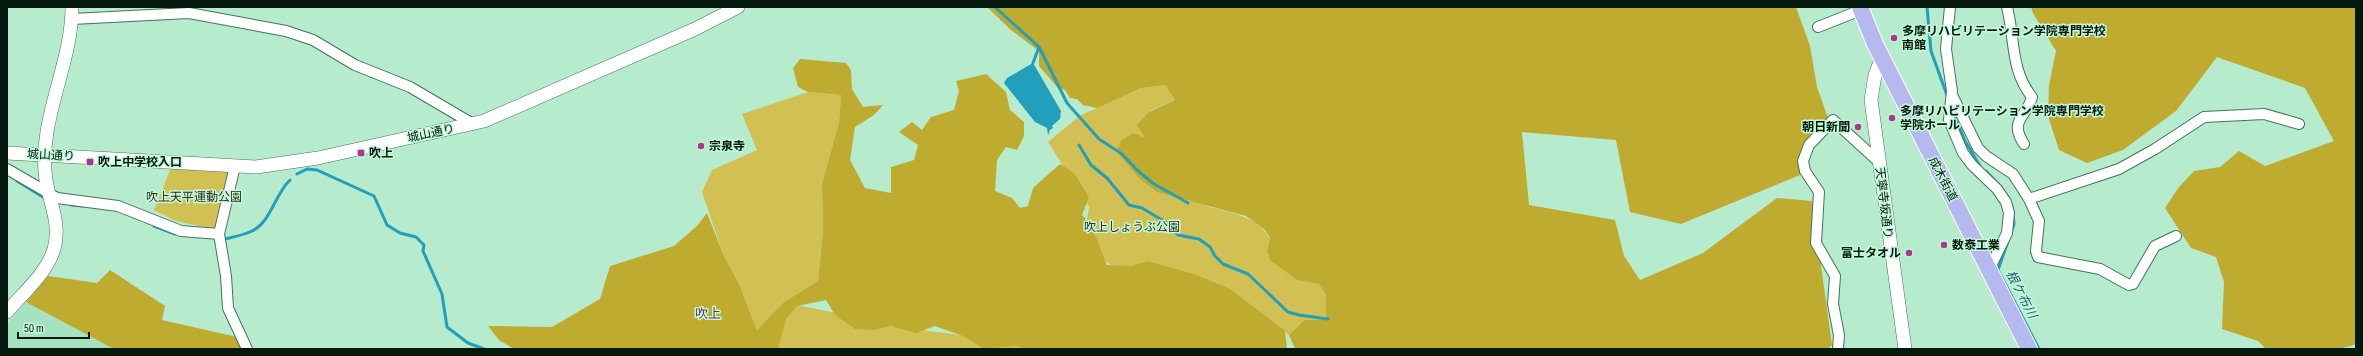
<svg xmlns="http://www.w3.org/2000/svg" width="2363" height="356" font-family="'Sofia Sans Condensed','Noto Sans JP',sans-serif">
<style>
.built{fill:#a6e2c0}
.green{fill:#d3c054}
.forest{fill:#bfab2f}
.water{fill:#219fbd}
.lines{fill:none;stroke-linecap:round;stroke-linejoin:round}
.stream{stroke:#219fbd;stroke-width:3}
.minor-casing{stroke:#43745a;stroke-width:12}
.tertiary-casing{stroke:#43745a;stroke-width:14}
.primary-casing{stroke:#fff;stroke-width:18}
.minor{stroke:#fff;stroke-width:10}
.tertiary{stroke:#fff;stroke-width:13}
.primary{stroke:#b6b9f0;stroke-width:16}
.poi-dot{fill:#ab368e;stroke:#c3f9da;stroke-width:1.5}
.labels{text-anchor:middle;stroke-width:3;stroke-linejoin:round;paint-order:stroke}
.poi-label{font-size:12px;font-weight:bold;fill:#04180e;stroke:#c3f9da;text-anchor:start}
.street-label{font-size:12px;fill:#04180e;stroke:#c3f9da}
.park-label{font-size:12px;fill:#302d19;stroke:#c3f9da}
.water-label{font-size:13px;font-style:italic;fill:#236071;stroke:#c3f9da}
.neighbourhood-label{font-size:13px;fill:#6a2f59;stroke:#c3f9da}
</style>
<rect width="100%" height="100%" fill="#b6ebcd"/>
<path class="built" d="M48 276 61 286 122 349H7V324Z"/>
<path class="green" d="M1165 85 1175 100 1149 111 1187 198C1196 202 1205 206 1214 208 1236 214 1257 217 1270 239L1267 251 1297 280 1319 284 1326 295V320H1304L1289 335 1235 295 1132 275 1111 265 1093 252 1085 231 1089 207 1048 142 1081 115 1141 88Z
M808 92 841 95 839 122 822 184 823 231 818 281 784 302 775 312 796 305 929 331 1072 349H765L772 315 757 330 739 284 723 254 702 192 712 170 757 150 742 114Z
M171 168 227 171 230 175 219 227 214 229 176 221 154 210Z"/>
<path class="forest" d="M987 7H1796L1810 46 1817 87 1828 118 1801 153 1800 175 1681 224 1630 212 1616 140 1522 132 1529 205 1615 220 1624 256 1640 280 1703 253 1777 198 1812 201 1832 345 1828 349H1295L1289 335 1304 320H1326V295L1319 284 1297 280 1270 260 1267 251 1270 238 1265 230 1246 216 1157 192 1140 179 1116 151 1122 140 1134 133 1145 138 1137 125 1149 112 1175 100 1165 85 1141 88 1097 108 1083 105 1077 99 1070 98 1065 90 1057 87 1039 66V51L1011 30Z
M2031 7H2356V344C2333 354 2291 349 2266 349L2258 341 2222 329 2224 282 2216 257 2191 248 2165 208 2179 187 2194 171 2220 167 2239 151 2265 166 2334 141 2305 88 2217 57 2176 111 2123 150 2087 163 2059 150 2048 116 2049 85 2056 51 2033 13Z
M800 59 846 63 851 70 852 89 863 107 883 105 874 115 855 127 850 160 865 188 891 193V167L914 160 918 145 899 132 912 122 922 130 931 117 954 110 959 91 956 81 986 74 1006 92 1010 110 1024 122V136L1017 150 1006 147 997 160 995 191 1012 198 1020 208 1028 206 1033 188 1060 164 1074 173 1089 197 1082 215 1091 225 1107 265 1132 266 1147 261 1194 274 1230 289 1285 331 1287 349H1026L1016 346 984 349 963 336 935 326 916 333 891 326 874 330 855 329 835 315 826 300 797 306 786 319 778 349H514L499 340 488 326 552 327 600 299 610 266 674 246 697 226 707 213 723 254 739 284 757 330 784 302 818 281 823 231 822 184 839 122 841 95 808 92 798 87 793 68Z
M110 270 165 306 162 320 237 337 243 349H114L26 302 48 276 97 283Z"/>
<path class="water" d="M1033 63 1061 111 1060 119 1052 126 1053 128 1050 130 1048 135 1047 128 1035 122 1004 83 1007 78Z"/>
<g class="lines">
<path class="stream" d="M995 7 1039 47 1067 103 1099 139 1122 154 1137 170 1154 184 1188 203
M1927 7 1931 51 1948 98
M1033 63 1039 47
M1953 112 1965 141 1980 166
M1079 145 1091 165 1107 178 1129 205 1142 208 1167 223 1178 235 1199 239 1210 247 1215 256 1223 264 1248 274 1288 312 1299 315 1328 319
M1986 171 2001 187
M297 174 307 169 317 170 374 196 387 225 400 233 416 237 424 245 423 251 442 294 447 327 468 343 484 349
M17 181 43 197
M71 205 83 206
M2012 206 2014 224 1998 270 2039 349
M154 226 175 234
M225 239C233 237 244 235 252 231 271 222 275 194 290 180"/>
<g class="minor-casing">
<path id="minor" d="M1950 7 1946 49 1952 91 1949 120 1963 153 1972 165 1997 189 2006 202 2009 213 2007 233 1989 270
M2007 7C2015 37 2010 70 2032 97 2027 117 2008 120 2024 144
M72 19 189 13 286 31 313 40 355 65 410 87 473 124
M1818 27 1861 10
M1953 97 1978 148 1986 156 2013 174 2029 199 2039 221 2036 251 2038 257 2100 269 2129 285 2133 284 2155 246 2176 236
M235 166 219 234 226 276 228 308 247 349
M7 169 57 198 118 206 181 231 219 234
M2029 199 2119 169 2155 149 2204 117 2264 114 2299 124
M1838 349 1839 335 1833 304 1835 276 1816 243 1819 192 1805 171 1803 161 1809 145 1833 120 1879 162"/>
</g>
<g class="tertiary-casing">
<path id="tertiary" d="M1882 57 1875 75 1871 100 1905 349
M7 153 256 167 318 158 484 121 695 29 738 7
M7 312C23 293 47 273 54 249 61 224 50 204 46 180 37 122 72 65 72 7"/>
</g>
<g class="primary-casing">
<path id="primary" d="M1860 7 1875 44 2029 349"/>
</g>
<use href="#minor" class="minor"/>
<use href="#tertiary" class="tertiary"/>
<use href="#primary" class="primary"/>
</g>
<g class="poi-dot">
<circle cx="1894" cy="38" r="4"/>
<circle cx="1892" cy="118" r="4"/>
<circle cx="1858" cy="127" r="4"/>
<circle cx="701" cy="146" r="4"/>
<rect x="357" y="149" width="8" height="8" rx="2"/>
<rect x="86" y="158" width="8" height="8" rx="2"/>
<circle cx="1944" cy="245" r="4"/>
<circle cx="1909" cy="253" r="4"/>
</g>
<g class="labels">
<g class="poi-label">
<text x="1902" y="35">多摩リハビリテーション学院専門学校<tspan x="1902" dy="14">南館</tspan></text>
<text x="1900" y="115">多摩リハビリテーション学院専門学校<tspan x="1900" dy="14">学院ホール</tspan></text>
<text x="1850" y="131" text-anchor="end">朝日新聞</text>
<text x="709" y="150">宗泉寺</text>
<text x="369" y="157">吹上</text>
<text x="98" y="166">吹上中学校入口</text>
<text x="1952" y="249">数泰工業</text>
<text x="1901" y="257" text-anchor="end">富士タオル</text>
</g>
<g class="street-label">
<text transform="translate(431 133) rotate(-12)" y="4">城山通り</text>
<text transform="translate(51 155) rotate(3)" y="4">城山通り</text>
<text transform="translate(1943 179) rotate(63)" y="4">成木街道</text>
<text transform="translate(1884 203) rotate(83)" y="4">天寧寺坂通り</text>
</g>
<g class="park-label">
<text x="194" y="201">吹上天平運動公園</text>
<text x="1132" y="231">吹上しょうぶ公園</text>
</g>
<g class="water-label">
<text transform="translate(2022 294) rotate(63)" y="5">根ケ布川</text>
</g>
<g class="neighbourhood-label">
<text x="708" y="318">吹上</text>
</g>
</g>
<rect width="2363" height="356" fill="none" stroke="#04180e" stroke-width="16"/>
<path d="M18 332v6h71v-6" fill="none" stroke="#04180e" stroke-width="2"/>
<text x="24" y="332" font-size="12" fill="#04180e" stroke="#c3f9da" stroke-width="3" paint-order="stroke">50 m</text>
</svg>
